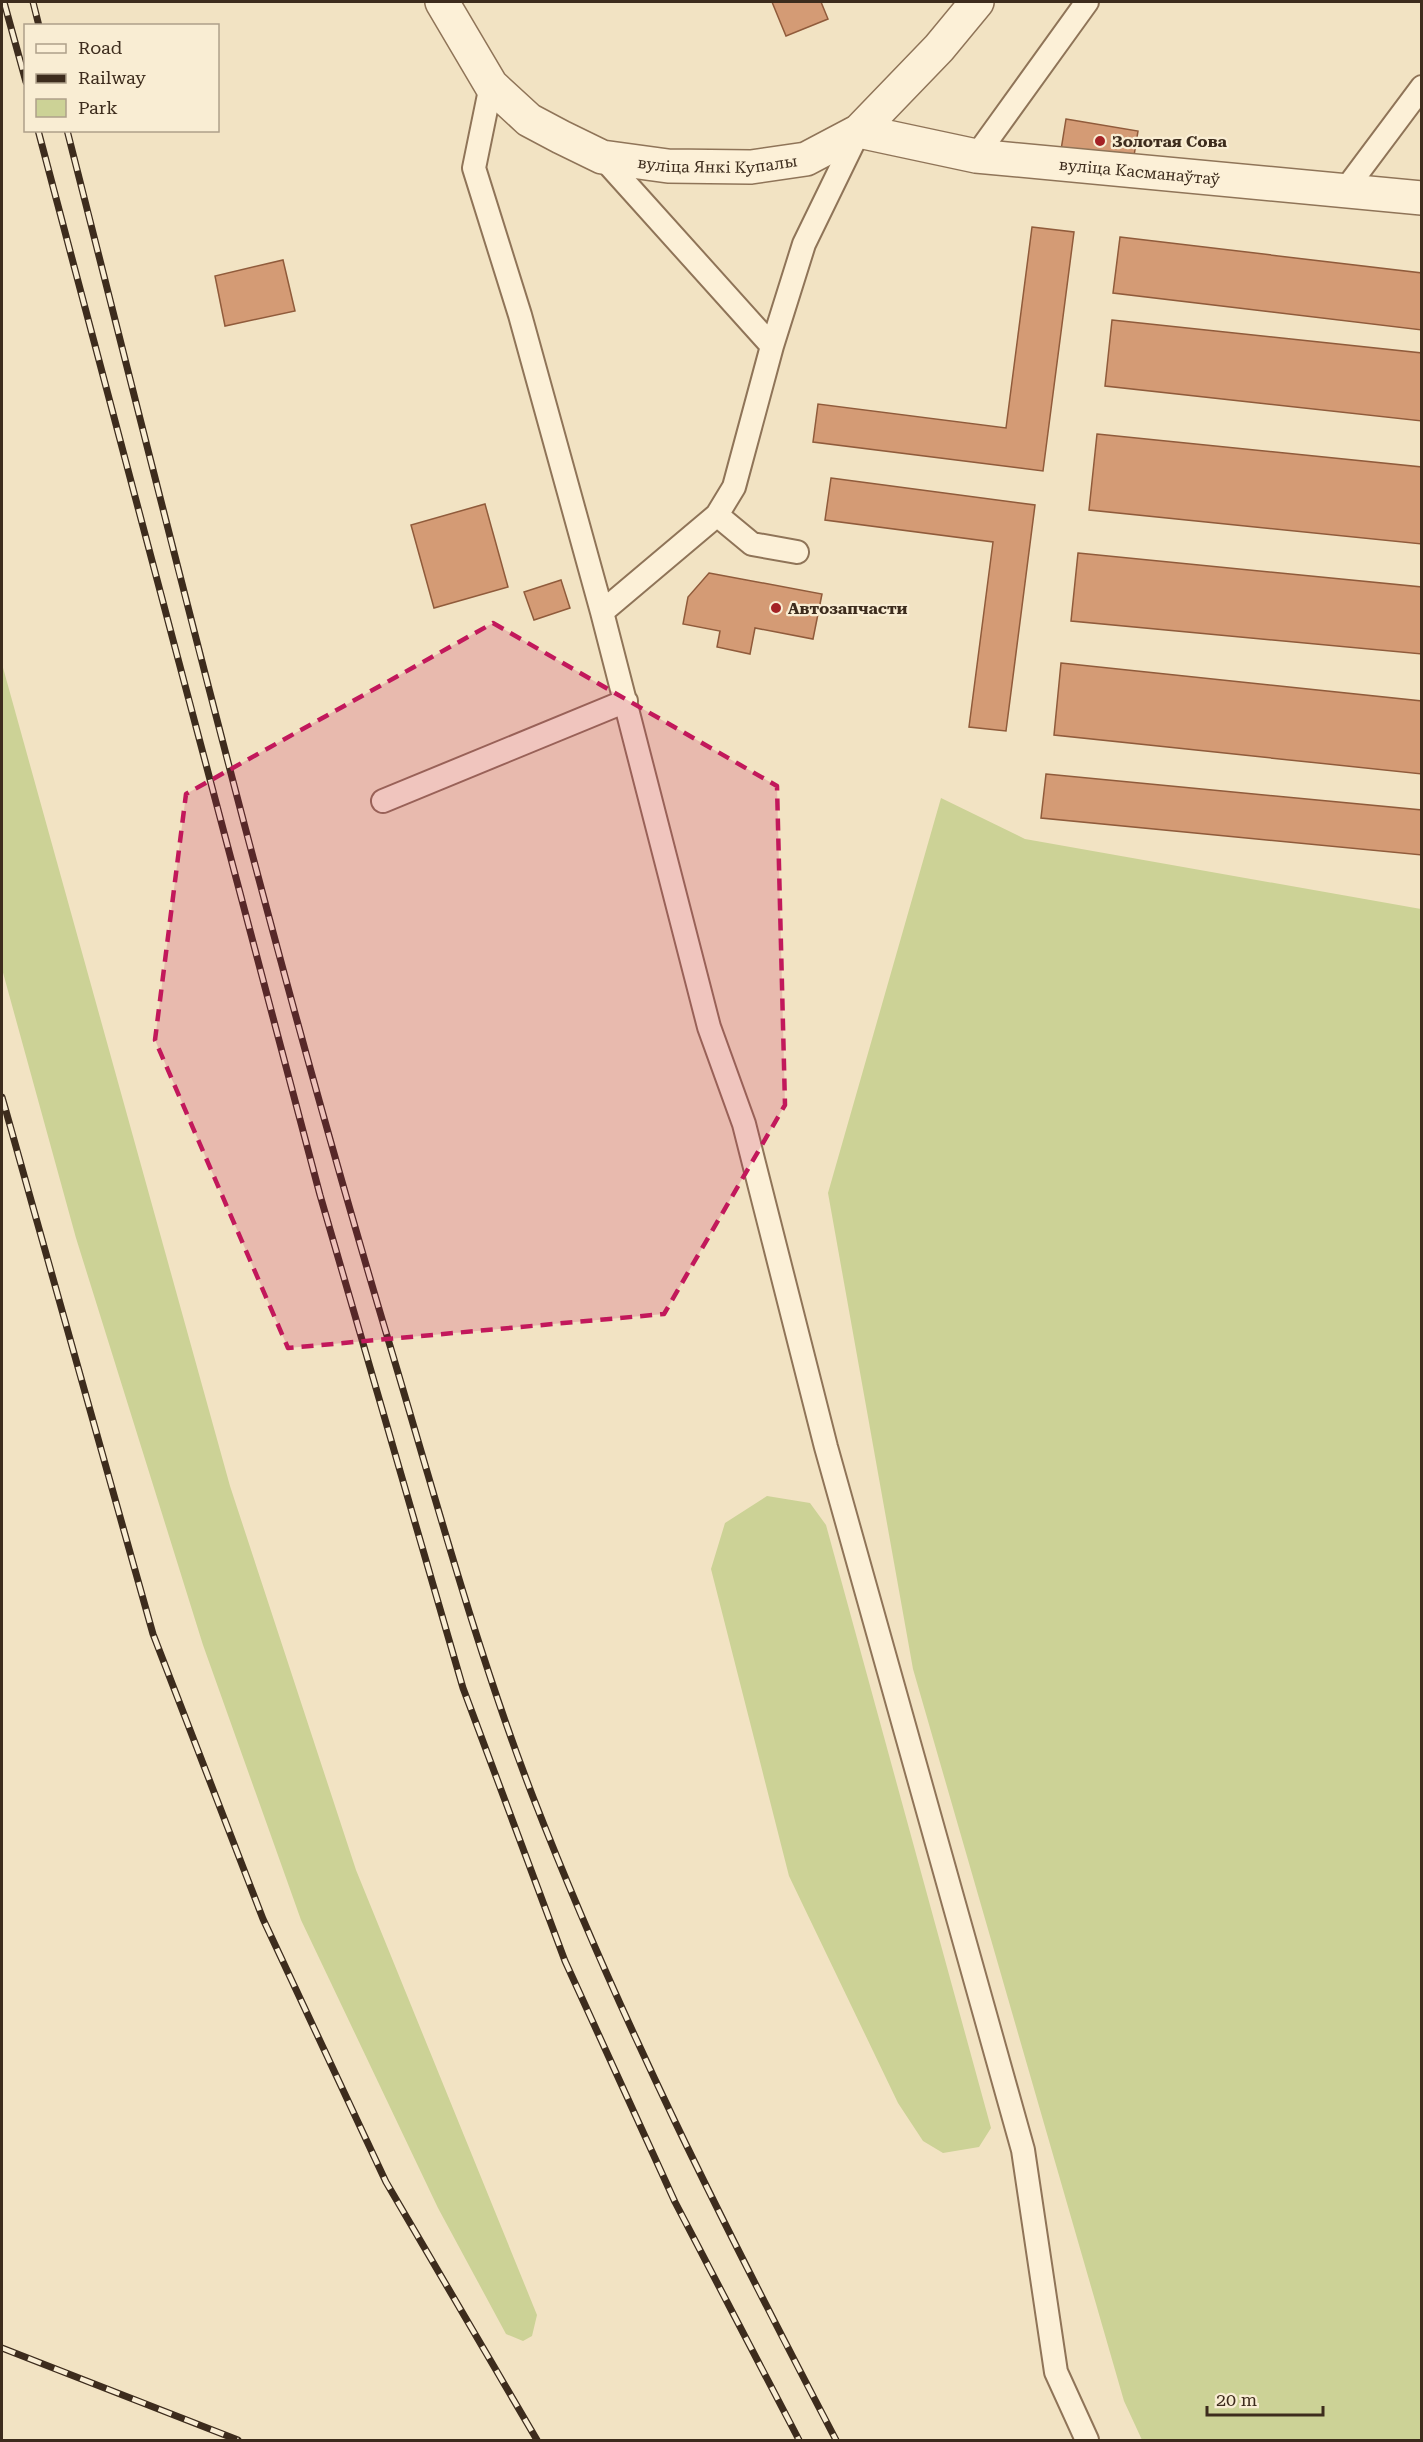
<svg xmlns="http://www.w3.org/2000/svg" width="1423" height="2442" font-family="'Roboto Serif',serif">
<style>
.green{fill:#ccd296}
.building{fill:#d49b75;stroke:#905b3b;stroke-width:1.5}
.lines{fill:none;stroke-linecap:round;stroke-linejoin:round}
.service-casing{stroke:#8f7458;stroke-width:26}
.minor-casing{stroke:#8f7458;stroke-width:36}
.tertiary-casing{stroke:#8f7458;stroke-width:36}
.service{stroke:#fcf0d7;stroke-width:22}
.minor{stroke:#fcf0d7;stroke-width:33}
.tertiary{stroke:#fcf0d7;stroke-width:33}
.rail-casing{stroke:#3d2c1d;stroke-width:7}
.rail{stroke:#f9edd3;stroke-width:4.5;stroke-dasharray:14;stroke-linecap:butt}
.marked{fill:#c2185b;fill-opacity:0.2;stroke:#c2185b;stroke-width:4.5;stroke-dasharray:12 8;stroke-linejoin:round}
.poi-dot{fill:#a42225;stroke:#f9edd3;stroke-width:2}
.labels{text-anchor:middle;stroke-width:4.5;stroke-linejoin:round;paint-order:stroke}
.poi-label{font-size:16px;font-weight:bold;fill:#3d2c1d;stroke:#f9edd3;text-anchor:start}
.street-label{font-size:16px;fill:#3d2c1d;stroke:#f9edd3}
</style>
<rect width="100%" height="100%" fill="#f2e3c3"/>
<path class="green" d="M2 664 230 1486 356 1870 537 2315 532 2336 523 2341 506 2334 438 2208 301 1920 203 1645 76 1238 2 969Z
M941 798 1025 839 1421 909V2440H1142L1124 2401 913 1669 828 1193Z
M767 1496 810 1503 826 1525 991 2128 979 2147 943 2153 923 2141 898 2103 789 1876 711 1569 725 1523Z"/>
<path class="building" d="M772 2H821L828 19 786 36Z
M1066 119 1138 131 1133 162 1061 150Z
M1032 227 1074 232 1043 471 813 442 818 404 1006 428Z
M1120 237 1422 273V330L1113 293Z
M283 260 295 311 225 326 215 276Z
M1112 320 1422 353V421L1105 386Z
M1097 434 1422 467V544L1089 510Z
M831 478 1035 505 1006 731 969 727 993 542 825 520Z
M485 504 508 587 434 608 411 525Z
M1078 553 1422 587V654L1071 621Z
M709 573 822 594 813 639 755 628 750 654 717 647 720 631 683 624 688 597Z
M561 580 570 608 534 620 524 592Z
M1061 663 1422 701V774L1054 735Z
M1046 774 1422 810V855L1041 818Z"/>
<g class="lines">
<g class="service-casing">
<path id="service" d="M491 85 474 168 520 315 602 612 709 1027 744 1124 826 1447 1023 2150 1056 2372 1087 2440
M976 156 1087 2
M602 157 772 346
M1345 190 1422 87
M717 515 752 544 797 552
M602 612 717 515 734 487 772 346 804 244 859 131
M383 801 626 701"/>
</g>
<g class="minor-casing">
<g id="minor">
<path id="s1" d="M859 131 976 156 1422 198"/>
</g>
</g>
<g class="tertiary-casing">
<g id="tertiary">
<path id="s2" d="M442 2 491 85 529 120 561 137 602 157 668 166 751 167 806 159 859 131 939 48 977 2"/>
</g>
</g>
<use href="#service" class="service"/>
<use href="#minor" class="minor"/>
<use href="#tertiary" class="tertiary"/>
<g class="rail-casing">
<path id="rail" d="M4 2 26 82
M33 2 39 26
M38 130 320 1195 463 1688 565 1961 675 2202 799 2440
M67 130C169 531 267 933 385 1329 432 1485 474 1644 533 1797 619 2018 726 2230 836 2440
M2 1097 153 1634 263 1919 386 2182 537 2440
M2 2348 238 2440"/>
</g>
<use href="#rail" class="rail"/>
</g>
<path class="marked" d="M493 623 777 786 785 1105 664 1314 288 1348 155 1040 186 794Z"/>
<g class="poi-dot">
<circle cx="1100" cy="141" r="6"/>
<circle cx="776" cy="608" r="6"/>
</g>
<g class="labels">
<g class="poi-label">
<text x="1112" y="147">Золотая Сова</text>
<text x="788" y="614">Автозапчасти</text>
</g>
<g class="street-label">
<text dy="6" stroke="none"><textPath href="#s2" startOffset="346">вуліца Янкі Купалы</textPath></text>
<text dy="6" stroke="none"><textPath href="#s1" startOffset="284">вуліца Касманаўтаў</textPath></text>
</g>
</g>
<rect width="1423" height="2442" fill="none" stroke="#3d2c1d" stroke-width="6"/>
<rect x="24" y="24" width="195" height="108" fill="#f9edd3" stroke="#aea08a" stroke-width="1.5"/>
<rect x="36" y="44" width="30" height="9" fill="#fcf0d7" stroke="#aea08a" stroke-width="1.5"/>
<text x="78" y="54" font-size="18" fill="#3d2c1d">Road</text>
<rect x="36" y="74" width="30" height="9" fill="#3d2c1d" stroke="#aea08a" stroke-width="1.5"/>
<text x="78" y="84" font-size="18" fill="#3d2c1d">Railway</text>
<rect x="36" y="99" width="30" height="18" fill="#ccd296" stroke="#aea08a" stroke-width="1.5"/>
<text x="78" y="114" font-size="18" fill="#3d2c1d">Park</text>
<path d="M1207 2406v9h116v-9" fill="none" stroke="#3d2c1d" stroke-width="3"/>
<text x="1216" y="2406" font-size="18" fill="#3d2c1d" stroke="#f9edd3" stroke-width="4.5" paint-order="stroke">20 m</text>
</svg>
